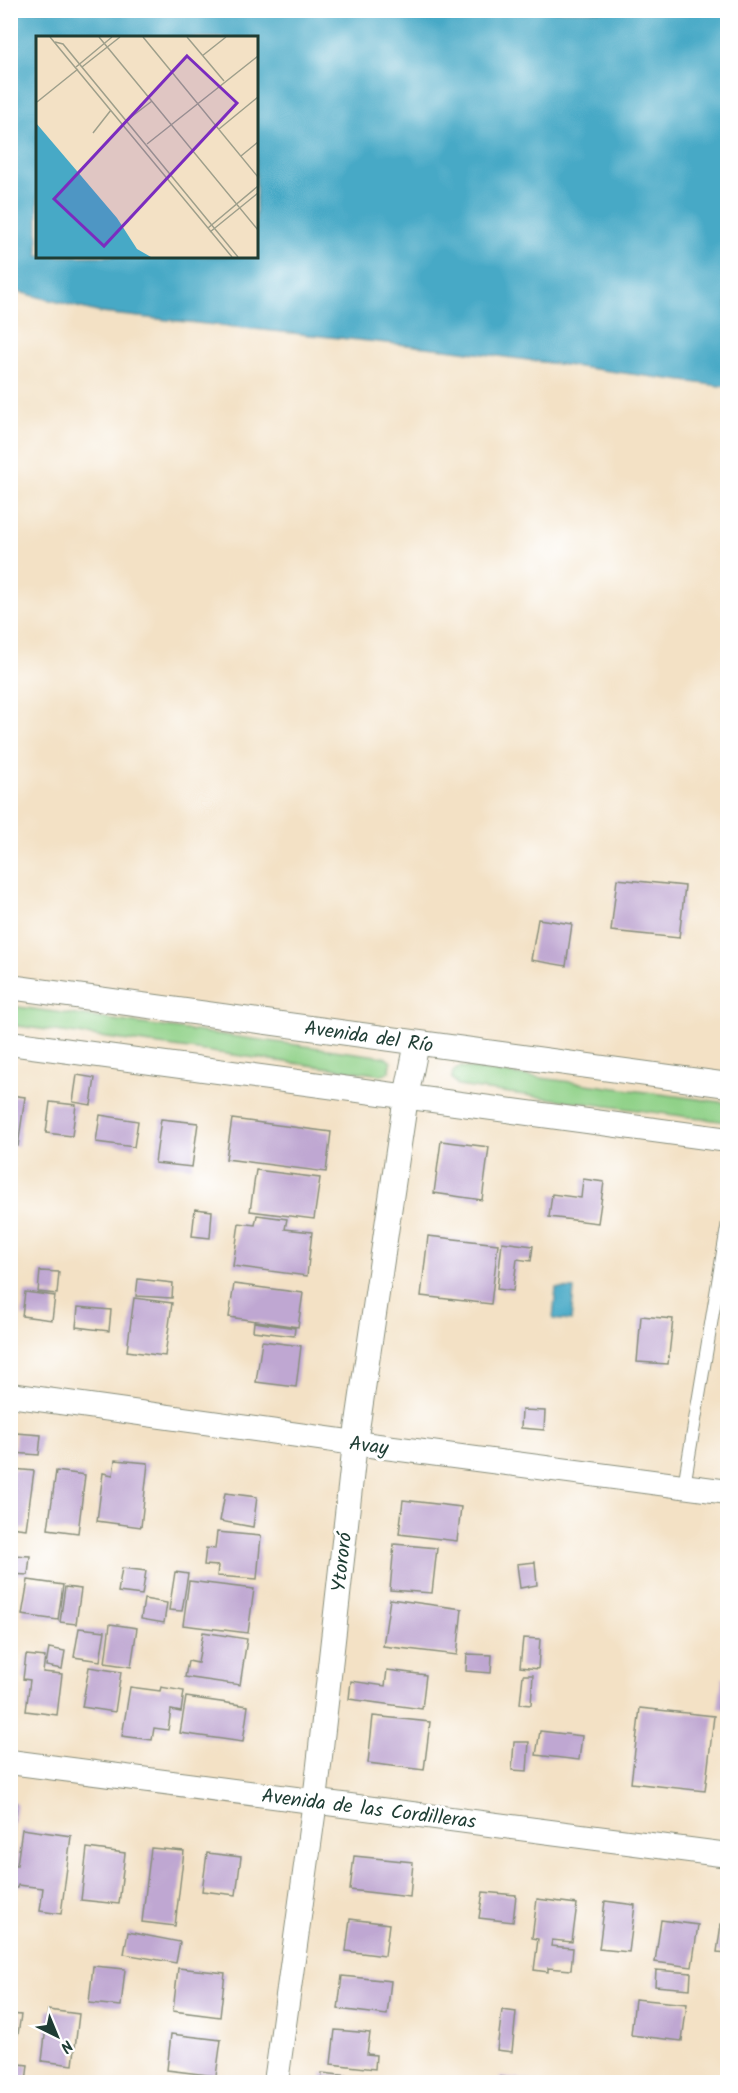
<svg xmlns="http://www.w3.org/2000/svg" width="738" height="2093" font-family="Kalam,sans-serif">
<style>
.green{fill:#90d188;stroke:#58875e;stroke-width:1.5}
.water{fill:#47a9c6;stroke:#33737d;stroke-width:1.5;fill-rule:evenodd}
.building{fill:#bfa7d2}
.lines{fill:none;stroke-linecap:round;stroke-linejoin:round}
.service-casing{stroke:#898f7c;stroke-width:14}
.minor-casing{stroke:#898f7c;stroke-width:26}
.service{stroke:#fff;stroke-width:12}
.minor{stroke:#fff;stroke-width:24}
.labels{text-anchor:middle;stroke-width:6;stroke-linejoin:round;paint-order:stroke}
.street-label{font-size:20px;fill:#1f3d34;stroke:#fff}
.inset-road{fill:none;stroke:#9e9f8b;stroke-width:1.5}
.view{fill:#7b2cbf;fill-opacity:0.15;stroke:#7b2cbf;stroke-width:3}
.inset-edge{fill:none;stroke:#1f3d34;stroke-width:3}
</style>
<rect width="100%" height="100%" fill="#fff"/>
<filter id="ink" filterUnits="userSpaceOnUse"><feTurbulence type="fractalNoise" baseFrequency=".0167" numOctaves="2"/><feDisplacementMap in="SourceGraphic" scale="12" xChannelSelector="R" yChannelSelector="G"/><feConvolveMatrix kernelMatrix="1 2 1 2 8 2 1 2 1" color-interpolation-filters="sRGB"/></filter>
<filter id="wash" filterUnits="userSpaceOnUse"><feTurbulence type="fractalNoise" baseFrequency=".008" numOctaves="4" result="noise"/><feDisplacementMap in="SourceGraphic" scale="24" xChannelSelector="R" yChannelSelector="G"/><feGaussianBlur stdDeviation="1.35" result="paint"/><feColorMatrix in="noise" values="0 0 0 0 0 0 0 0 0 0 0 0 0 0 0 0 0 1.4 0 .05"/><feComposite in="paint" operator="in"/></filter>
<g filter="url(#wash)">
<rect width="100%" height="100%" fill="#f3e1c5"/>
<path class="green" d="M11 1006 385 1057 391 1062 390 1071 383 1075 11 1025Z
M460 1067 727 1103V1122L458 1086 452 1078 453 1072Z"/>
<path class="water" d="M11 10 727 11V387L454 350 101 313 11 290ZM38 38H256V256H38Z
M556 1288 574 1289 571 1321 553 1319Z"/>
<g id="blocks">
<path class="building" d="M617 879 685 886 679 938 611 931Z
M538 919 572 924 566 966 531 960Z
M77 1075 95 1078 91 1105 73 1102Z
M10 1095 25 1097 18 1146 10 1145Z
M50 1102 76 1105 72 1136 46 1133Z
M100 1115 138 1121 134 1147 96 1142Z
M161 1119 198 1123 192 1167 155 1163Z
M232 1119 331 1132 326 1172 226 1159Z
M441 1141 489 1147 482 1200 434 1193Z
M256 1170 320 1178 314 1219 250 1211Z
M583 1179 604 1182 598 1223 549 1217 552 1194 581 1198Z
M195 1209 212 1211 210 1238 192 1236Z
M257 1215 287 1219 285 1229 312 1232 307 1276 233 1266 239 1223 255 1225Z
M428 1236 498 1244 491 1304 421 1296Z
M502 1242 533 1246 531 1261 517 1259 513 1291 497 1289Z
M40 1271 59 1272 57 1294 38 1292Z
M138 1279 173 1283 172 1298 136 1296Z
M234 1284 303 1293 298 1327 229 1317Z
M25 1292 55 1296 52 1320 22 1316Z
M134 1298 172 1303 165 1356 127 1351Z
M78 1307 111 1310 109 1331 76 1327Z
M641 1316 673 1319 668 1364 637 1362Z
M254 1322 295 1328 294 1336 253 1331Z
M262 1341 301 1346 296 1387 256 1382Z
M522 1410 545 1411 544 1430 521 1428Z
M16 1433 41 1435 39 1455 14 1453Z
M115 1460 148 1463 141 1527 97 1521 103 1473 113 1475Z
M13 1469 34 1471 26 1529 10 1527V1491Z
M56 1471 85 1475 78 1533 48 1529Z
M225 1493 257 1497 253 1527 220 1521Z
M403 1500 461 1507 457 1541 399 1534Z
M217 1532 261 1536 257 1579 217 1576 218 1566 204 1565 206 1548 215 1549Z
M394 1544 437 1548 432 1593 390 1590Z
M10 1555 30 1556 28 1575 10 1574Z
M535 1562 537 1585 520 1588 517 1564Z
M122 1568 146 1571 142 1595 118 1592Z
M175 1572 188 1574 182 1611 169 1610Z
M28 1580 63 1585 58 1620 22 1615Z
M189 1581 254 1589 248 1633 183 1625Z
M65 1587 81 1589 76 1624 60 1622Z
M144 1599 167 1603 164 1623 141 1619Z
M390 1599 462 1609 457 1655 383 1646Z
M110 1624 137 1628 131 1667 105 1663Z
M79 1628 105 1631 100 1661 74 1657Z
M203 1632 247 1639 240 1685 185 1677 188 1661 198 1663Z
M523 1638 540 1639 538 1669 520 1667Z
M49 1648 65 1651 62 1669 46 1666Z
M467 1654 492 1655 491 1673 466 1671Z
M26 1655 45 1657 43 1672 62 1674 57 1715 26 1711 30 1680 23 1679Z
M89 1667 121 1672 115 1712 82 1707Z
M387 1670 426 1675 422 1709 349 1699 351 1681 385 1686Z
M523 1675H533L531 1705 520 1704Z
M722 1678 728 1679V1710L718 1708Z
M130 1687 160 1691 161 1687 184 1691 181 1712 171 1710 168 1730 154 1728 152 1740 122 1736Z
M186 1697 248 1706 243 1742 180 1733Z
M640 1708 714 1716 705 1791 631 1783Z
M373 1716 430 1722 424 1770 368 1763Z
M540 1731 582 1736 579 1760 536 1755Z
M514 1742H529L527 1771 512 1770Z
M10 1802 17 1803 12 1838H10Z
M22 1829 71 1836 61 1914 40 1911 43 1888 18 1885 17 1888H10V1865H17Z
M87 1848 125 1853 119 1904 81 1900Z
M151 1848 184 1851 175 1926 142 1922Z
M207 1853 241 1857 236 1895 202 1891Z
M354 1856 413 1862 410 1897 350 1890Z
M483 1892 516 1895 513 1922 479 1918Z
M537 1899 577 1904 572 1942 552 1940 551 1946 573 1948 571 1970 548 1968V1972L534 1970 538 1939 532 1938Z
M605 1901 635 1905 629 1952 599 1949Z
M350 1919 389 1924 385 1956 346 1951Z
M661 1920 698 1925 692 1967 655 1962Z
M721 1924 728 1925V1953L717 1952Z
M128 1932 180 1942 176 1963 124 1954Z
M93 1966 125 1969 121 2006 89 2003Z
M178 1968 225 1973 220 2017 173 2011Z
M656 1970 691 1973 690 1989 655 1986Z
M342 1976 391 1981 387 2015 338 2009Z
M635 1999 687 2004 682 2041 631 2035Z
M48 2010 79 2014 73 2065 42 2061Z
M502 2010 516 2012 512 2052 497 2050Z
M10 2014 21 2015 18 2034 10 2033Z
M335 2030 370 2033 367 2054 376 2055 375 2069 331 2064Z
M171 2034 221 2040 216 2076 167 2070Z
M10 2063 28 2065 26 2082H10Z
M322 2073 386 2080V2082H321Z
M500 2077 532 2081 531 2082H499Z"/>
</g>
</g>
<g filter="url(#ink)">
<use href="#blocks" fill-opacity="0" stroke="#898f7c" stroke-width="1.5"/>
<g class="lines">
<g class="service-casing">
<path id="service" d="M684 1486 728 1222"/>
</g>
<g class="minor-casing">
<path id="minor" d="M10 987 728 1085
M10 1043 728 1140
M10 1395 355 1443 728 1492
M10 1762 728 1855
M276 2082 315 1801 355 1443 406 1097 417 1043"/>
</g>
<use href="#service" class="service"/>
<use href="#minor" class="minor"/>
</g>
</g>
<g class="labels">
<g class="street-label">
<text transform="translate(369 1036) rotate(8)" y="7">Avenida del Río</text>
<text transform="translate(369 1445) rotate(8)" y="7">Avay</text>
<text transform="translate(341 1562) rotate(-84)" y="7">Ytororó</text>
<text transform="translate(369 1808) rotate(7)" y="7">Avenida de las Cordilleras</text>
</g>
</g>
<g transform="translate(36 36)">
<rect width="222" height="222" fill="#f3e1c5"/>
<path d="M0 87 81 182 101 213 115 221H0Z" fill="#47a9c6"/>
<path class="inset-road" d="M14 1 196 221M63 1 222 194M107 1 222 141M151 1 188 45M19 6 27 8 202 221M166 20 190 1M40 31 76 1M46 31 84 1M1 66 42 33M90 85 116 65M183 93 222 61M57 97 75 74M111 108 222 20M205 120 222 106M172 192 222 150M174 196 222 157"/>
<path class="view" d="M151 20 201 67 68 210 18 163Z"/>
<rect width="222" height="222" class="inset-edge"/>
</g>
<rect width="738" height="2093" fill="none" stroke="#fff" stroke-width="36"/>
<g transform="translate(57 2036) rotate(137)" stroke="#ffffff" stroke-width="4.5" paint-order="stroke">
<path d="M0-4.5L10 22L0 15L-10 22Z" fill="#1f3d34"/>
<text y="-9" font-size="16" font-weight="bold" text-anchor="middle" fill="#1f3d34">N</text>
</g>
</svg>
